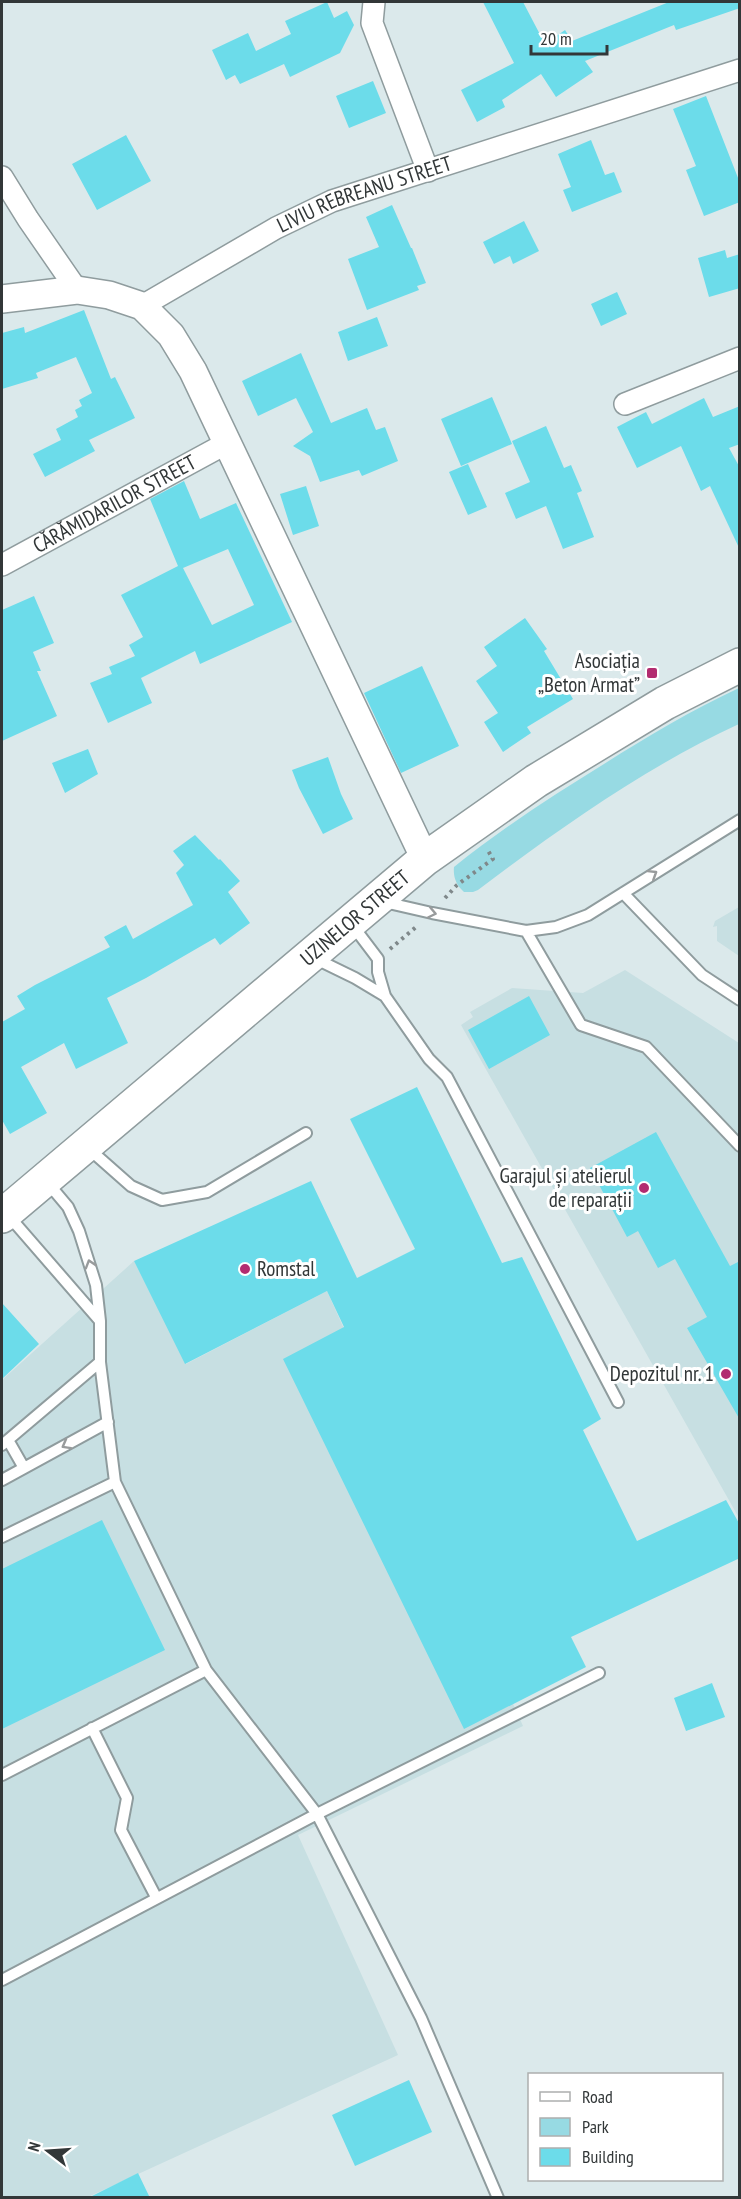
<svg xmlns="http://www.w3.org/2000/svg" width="741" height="2199" font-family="'PT Sans Narrow',sans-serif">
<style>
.built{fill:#c7dfe2}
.green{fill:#97dae3}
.building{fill:#6cdcea;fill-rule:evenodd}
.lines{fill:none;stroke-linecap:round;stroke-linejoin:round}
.service-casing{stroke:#8f9c9e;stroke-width:14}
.minor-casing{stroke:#8f9c9e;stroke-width:24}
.tertiary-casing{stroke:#8f9c9e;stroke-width:30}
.primary-casing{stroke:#8f9c9e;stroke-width:36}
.path{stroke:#7f888a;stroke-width:4;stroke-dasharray:3 4.5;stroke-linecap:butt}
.service{stroke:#fff;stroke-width:10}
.minor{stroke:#fff;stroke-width:21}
.tertiary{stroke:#fff;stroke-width:27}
.primary{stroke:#fff;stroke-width:33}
.oneway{stroke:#989b9c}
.poi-dot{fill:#b22c70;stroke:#fff;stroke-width:2}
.labels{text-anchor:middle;stroke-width:6;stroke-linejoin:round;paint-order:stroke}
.street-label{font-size:21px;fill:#323738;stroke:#fff}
.poi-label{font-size:21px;fill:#323738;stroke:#fff;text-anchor:end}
</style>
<rect width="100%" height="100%" fill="#dbe9eb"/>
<path class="built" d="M739 907V956L717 941V926L713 927 715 921Z
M625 970 739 1043V1518L461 1025 473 1017 470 1012 512 988 583 993Z
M134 1261 186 1364 327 1291 523 1726 298 1835 398 2055 88 2197 2 2198V1380Z"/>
<path class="green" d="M739 688V724C646 767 560 828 478 890L473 892H464C456 885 453 877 454 867 501 829 552 796 604 764 648 736 692 710 739 688Z"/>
<path class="building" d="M327 2 334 18 347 11 354 25 340 53 290 77 284 64 240 84 235 75 226 80 212 50 248 33 256 51 291 34 285 21Z
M483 2H523L545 44 565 30 572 41 669 2H740V8L676 30 674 25 585 61 593 72 556 97 541 74 502 100 505 107 477 122 461 90 514 63Z
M373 81 386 113 349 128 336 96Z
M706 96 740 183V202L704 216 686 170 696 166 673 109Z
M126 135 151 181 97 210 72 164Z
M591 140 605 175 614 172 622 192 572 212 563 190 571 187 558 154Z
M392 205 411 248H412L426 283 417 286 419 290 367 310 348 259 379 247 366 217Z
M524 221 539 251 513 264 510 256 494 264 483 242Z
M725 250 727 258 740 254V288L709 297 698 258Z
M617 292 627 314 601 326 591 304Z
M84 310 111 379 115 377 135 418 89 440 95 451 45 477 33 454 61 440 56 429 78 417 75 410 82 406 79 400 92 393 76 357 36 373 38 378 2 389V333L24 327 25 333Z
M377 317 388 346 348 361 338 332Z
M301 353 331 423 367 408 376 430 385 427 398 461 362 476 359 470 320 482 310 456 293 446 313 432 296 398 258 416 242 381Z
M492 397 512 444 461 466 441 419Z
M704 398 713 417 740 406V444L729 448 740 468V550L710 486 701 491 681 446 637 468 617 427 646 412 652 424Z
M546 426 564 468 571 465 582 491 577 493 594 537 563 549 546 506 516 519 505 493 530 482 512 441Z
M468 464 487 507 468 515 449 472Z
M184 481 200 519 236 503 292 622 200 664 195 651 141 678 152 703 108 723 90 683 112 674 109 667 135 656 129 645 143 637 121 595 178 566 150 499ZM228 549 254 605 212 625 183 568Z
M306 486 319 526 293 535 280 494Z
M34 596 54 643 33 652 41 671H37L57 716 2 741V610Z
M525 618 547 649 544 651 573 699 527 727 531 733 503 752 484 722 498 713 476 681 497 666 484 647Z
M422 666 459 746 401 773 364 693Z
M88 749 98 774 65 793 52 763Z
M328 757 341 794 353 819 323 834 299 788 292 770Z
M195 835 219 860 220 859 240 881 228 892 250 923 220 945 215 938 146 978 107 998 128 1043 76 1069 64 1043 21 1067 47 1113 10 1134 2 1120V1022L25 1009 17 996 35 985 110 947 104 937 126 925 133 939 193 905 176 873 184 865 173 851Z
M529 996 550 1035 489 1069 468 1030Z
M417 1087 502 1263 522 1257 601 1419 583 1430 637 1541 726 1500 740 1525V1558L571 1637 586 1667 464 1729 283 1359 344 1327 327 1291 185 1364 134 1261 311 1181 357 1278 415 1249 350 1119Z
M656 1132 730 1266 740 1261V1420L687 1328 707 1317 675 1259 658 1268 638 1231 627 1237 590 1168Z
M2 1303 39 1344 2 1379Z
M102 1520 165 1650 2 1729V1569Z
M712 1683 725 1717 686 1731 674 1698Z
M409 2080 432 2132 355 2166 332 2115Z
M138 2173 150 2198H88Z"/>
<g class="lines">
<g class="service-casing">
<path id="service" d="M623 893 702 975 740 1000
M384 902 432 913 526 931 556 927 588 915 740 820
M353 926 378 959V972L385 996 429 1059 447 1077 618 1402
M526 931 581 1025 646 1047 740 1146
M314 958 355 978 385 996
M88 1148 131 1186 162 1200 207 1192 306 1133
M47 1182 68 1207 79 1231 96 1285 100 1321V1362L115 1482 206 1670 317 1814 599 1673
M8 1215 100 1321
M8 1440 24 1468
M2 1445 100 1362
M2 1480 108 1422
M2 1537 115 1482
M92 1728 127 1798 121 1830 156 1897
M2 1775 206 1670
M2 1980 317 1814 421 2018 498 2198"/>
</g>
<g class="minor-casing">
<g id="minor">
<path d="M374 2 372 23 428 171"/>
<path d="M2 177 28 219 77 290"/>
<path id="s1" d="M142 306 276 228 332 201 740 70"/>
<path d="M625 404 740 358"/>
<path id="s2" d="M2 565 227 443"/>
</g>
</g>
<g class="tertiary-casing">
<path id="tertiary" d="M2 299 77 290 109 295 142 306 171 335 193 371 425 859"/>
</g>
<g class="primary-casing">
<g id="primary">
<path id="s3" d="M2 1216 425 859 536 781 665 703 740 665"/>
</g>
</g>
<path class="path" d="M445 898 457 885 493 859 487 849
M390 949 416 927"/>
<use href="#service" class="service"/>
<use href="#minor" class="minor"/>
<use href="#tertiary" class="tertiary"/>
<use href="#primary" class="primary"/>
</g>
<defs><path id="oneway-chevron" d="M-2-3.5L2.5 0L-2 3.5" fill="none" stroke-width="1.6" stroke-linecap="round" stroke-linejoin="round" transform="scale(1.5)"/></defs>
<g class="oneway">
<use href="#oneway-chevron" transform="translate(653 874) rotate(-32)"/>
<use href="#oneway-chevron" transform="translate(432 913) rotate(12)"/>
<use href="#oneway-chevron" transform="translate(90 1264) rotate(-107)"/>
<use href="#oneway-chevron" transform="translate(66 1445) rotate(151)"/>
</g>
<g class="poi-dot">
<rect x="646" y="667" width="12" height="12" rx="3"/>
<circle cx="644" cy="1188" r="6"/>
<circle cx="245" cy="1269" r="6"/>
<circle cx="726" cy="1374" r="6"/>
</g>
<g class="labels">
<g class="street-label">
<text dy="7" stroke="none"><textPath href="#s1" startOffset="250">LIVIU REBREANU STREET</textPath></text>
<text dy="7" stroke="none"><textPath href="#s2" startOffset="128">CĂRĂMIDARILOR STREET</textPath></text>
<text dy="7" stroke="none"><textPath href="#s3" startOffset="462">UZINELOR STREET</textPath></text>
</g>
<g class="poi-label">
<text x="640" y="668">Asociația<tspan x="640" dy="24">„Beton Armat”</tspan></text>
<text x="632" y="1183">Garajul și atelierul<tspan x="632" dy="24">de reparații</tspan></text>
<text x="257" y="1276" text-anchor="start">Romstal</text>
<text x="714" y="1381">Depozitul nr. 1</text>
</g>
</g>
<rect width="741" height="2199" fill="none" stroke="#323738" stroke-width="6"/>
<rect x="528" y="2073" width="195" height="108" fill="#ffffff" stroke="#adafaf" stroke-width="1.5"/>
<rect x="540" y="2092" width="30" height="9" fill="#ffffff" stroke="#adafaf" stroke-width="1.5"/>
<text x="582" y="2103" font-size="18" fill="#323738">Road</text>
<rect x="540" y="2118" width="30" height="18" fill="#97dae3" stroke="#adafaf" stroke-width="1.5"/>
<text x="582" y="2133" font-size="18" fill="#323738">Park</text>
<rect x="540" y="2148" width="30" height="18" fill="#6cdcea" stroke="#adafaf" stroke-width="1.5"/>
<text x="582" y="2163" font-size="18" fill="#323738">Building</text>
<g transform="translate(48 2151) rotate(287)" stroke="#ffffff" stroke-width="4.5" paint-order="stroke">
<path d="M0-4.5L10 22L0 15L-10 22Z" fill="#323738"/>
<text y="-9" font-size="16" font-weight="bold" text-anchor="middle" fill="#323738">N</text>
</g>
<path d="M531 45v9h76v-9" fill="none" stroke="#323738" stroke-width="3"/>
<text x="540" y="45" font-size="18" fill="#323738" stroke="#ffffff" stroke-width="4.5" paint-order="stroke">20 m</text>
</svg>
